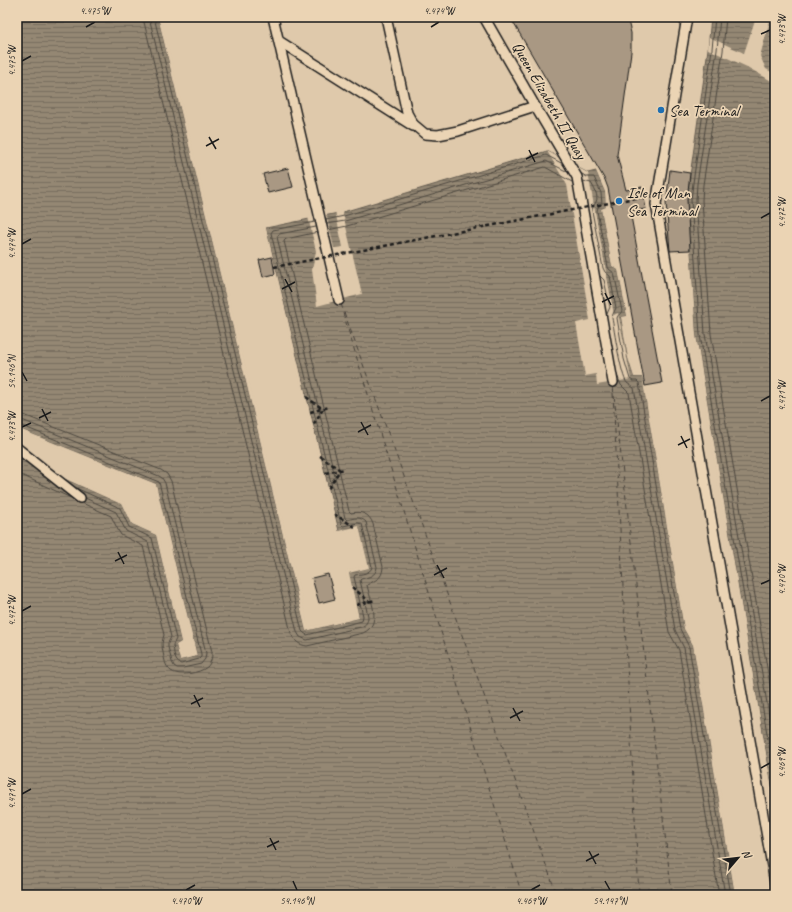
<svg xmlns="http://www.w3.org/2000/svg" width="792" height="912" font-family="Caveat,sans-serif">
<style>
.water{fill:url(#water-rules);stroke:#645c50}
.pier{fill:#dfc9ab}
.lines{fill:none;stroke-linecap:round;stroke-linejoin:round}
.shore{stroke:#4c473f;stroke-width:1}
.ferry{stroke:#46413a;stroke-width:1;stroke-dasharray:5 4;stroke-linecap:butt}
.building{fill:#a99883;stroke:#1c1c1c}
.lane-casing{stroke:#1c1c1c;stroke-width:12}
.path{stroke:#1c1c1c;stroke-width:2.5;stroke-dasharray:4 3;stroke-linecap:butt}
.lane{stroke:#ebd4b4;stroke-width:9}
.path-bridge{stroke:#1c1c1c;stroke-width:2.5;stroke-dasharray:4 3;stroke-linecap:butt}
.ticks{fill:none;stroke:#1c1c1c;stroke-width:1.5}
.poi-dot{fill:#1f6fb2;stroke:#ebd4b4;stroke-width:1.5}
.labels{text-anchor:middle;stroke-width:3.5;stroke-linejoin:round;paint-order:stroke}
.street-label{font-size:16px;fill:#1c1c1c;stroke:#ebd4b4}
.poi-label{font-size:16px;fill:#1c1c1c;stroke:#ebd4b4;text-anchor:start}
.neatline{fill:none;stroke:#1c1c1c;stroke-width:1.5}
.ticks-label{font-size:10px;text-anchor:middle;fill:#1c1c1c}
</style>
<defs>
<pattern id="water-rules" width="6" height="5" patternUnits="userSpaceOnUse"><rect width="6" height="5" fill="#948773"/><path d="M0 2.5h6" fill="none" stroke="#786e5e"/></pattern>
</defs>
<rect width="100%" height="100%" fill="#dfc9ab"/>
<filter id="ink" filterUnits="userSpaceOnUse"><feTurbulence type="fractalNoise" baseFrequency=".025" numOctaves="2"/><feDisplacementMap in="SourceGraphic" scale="8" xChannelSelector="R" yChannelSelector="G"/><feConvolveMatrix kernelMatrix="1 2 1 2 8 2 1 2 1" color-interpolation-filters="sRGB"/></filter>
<g filter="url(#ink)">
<path class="water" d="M17 17H158L306 631 359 618 348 573 368 568 359 527 339 531 266 228 343 212 547 151 588 173 596 171 605 192 607 207 601 209 612 266 618 270 627 316 621 317 628 358 634 377 642 376 684 629 693 645 735 895H17V457L123 505 132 524 156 535 181 642 176 645 180 660 197 656 156 484 17 428Z
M711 17H775V805L696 335 687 200 689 183 708 49Z"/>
<path class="pier" d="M158 17H160L308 628 357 617 346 572 348 571 366 566 357 529 339 533 337 532 264 228H266L338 531 359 526 369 568 349 573 359 618 306 631Z
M756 17H771L760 56 766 69 775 74V83L747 67 708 49 709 37 744 53Z
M547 151 588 173 614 315 618 313 631 379 597 385 596 374 585 376 576 323 590 320 567 185Z
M596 171 599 172 607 191 608 208 604 211 613 265 620 270 629 316 628 318 623 319 630 357 635 375 642 374 644 376 686 628 695 644 737 895H735L693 645 684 629 642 377H634L628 358 621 317 627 316 618 270 612 266 601 209 606 207 605 192Z
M688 185 687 200 696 335 775 807 773 806 694 336 685 200Z
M342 210 362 294 317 306 312 270 316 251 308 217 326 213 334 248 343 247 335 211Z
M17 428 156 484 197 656 180 660 176 645 181 642 156 535 132 524 123 505 17 457V455L124 503 133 523 157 534 183 642V644L179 646 182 657 195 654 154 486 17 430Z"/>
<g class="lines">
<path class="shore" d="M143 17 144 22 291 633C294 641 299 645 307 646L363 633C383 624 370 600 367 585 376 579 382 580 383 567L373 524C369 513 361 511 351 513L349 511 284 241 286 239 318 232
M149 17 297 632 300 637 307 640 361 627C366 625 368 622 368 616L360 580 361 579C369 577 376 576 377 567L366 522C360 516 354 518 347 520L345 518 277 237 279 234 316 227
M154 17 302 631 304 633 307 635 362 621 363 616 354 577 355 575C361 574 370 574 372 567L362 524 358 523 343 526 341 524 271 233 273 230 315 222
M715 17 712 49 693 183 691 200 700 335 775 781
M720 17 717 50 697 184 696 200 705 334 775 751
M726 17 723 51 703 185 702 200 711 334 775 715
M582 174 587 177H594L601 193 602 204 598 207 597 211 608 267 609 269 614 273 622 311C621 314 618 314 617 318L624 359 630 379 633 381H637L639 383 680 629 689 647 731 895
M583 181 591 183C594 188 599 196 596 202 594 206 593 206 592 211L603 268 605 272 610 276 616 308 613 314 612 318C614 329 621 376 627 383 629 385 632 386 634 388L675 630 684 648 725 895
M326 220 344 216 546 155 563 164
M327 224 345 221 546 161 568 172
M328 230 347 226 545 167 572 182
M600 276 604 280 610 307 607 314
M617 375 621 385 629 393 669 632 679 650 719 895
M17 414 24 415 161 470 167 474 171 481 212 652C212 658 211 663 207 667 200 673 179 677 171 671 166 667 165 662 164 657 162 648 161 644 164 635L143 546 121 535 118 530 111 516 82 503
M17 420H22L159 476 162 478 165 483 206 653 205 659 201 664 183 668H177L174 666 172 662 168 647V643L171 637 148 542 126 531 116 512 85 498
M17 425H20L159 482 201 654V657L199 659 181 664C174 662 174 652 173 645L176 639 152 538 129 527 120 508 76 488
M17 473 71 498"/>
<path class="ferry" d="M341 304 557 895
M343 313 522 895
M613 387 672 895
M613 393 639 895"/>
</g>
<path class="building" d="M510 17H627L631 33V52L617 155 626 190 642 187 646 209 630 211 662 383 645 386 608 188 605 180Z
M288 168 293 187 268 193 263 174Z
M670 170 690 173 687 200 690 250 670 251 666 203Z
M272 257 275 274 263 277 259 260Z
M328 574 335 599 319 603 312 578Z"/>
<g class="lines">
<g class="lane-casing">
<path id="lane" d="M273 17 339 300
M386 17 407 113 413 124 425 134 438 135 458 131 535 106
M484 17 535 106 577 177 613 382
M687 17 656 204 775 883
M279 41 413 126
M17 448 80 498"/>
</g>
<path class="path" d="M635 198 644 197
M306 397 323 409 313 425
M310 412 329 407
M320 456 340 470 328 489
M325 473 345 469
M334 514 355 527
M352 587 370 602
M356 605 375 600"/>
<use href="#lane" class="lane"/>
<path class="path-bridge" d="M274 267 635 198"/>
</g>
</g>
<path class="ticks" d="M86 27 95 22M431 27 439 22M761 34 770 30M22 61 31 56M209 137 216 149M206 146 219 139M529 150 535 162M526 159 538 153M761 218 770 213M22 244 31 239M285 279 292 292M282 289 295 282M605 293 611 305M602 302 614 296M22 372 27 381M761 401 770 396M42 409 48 421M39 418 51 412M361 422 368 435M22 427 31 423M358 432 371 425M681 436 687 448M678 445 690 439M118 552 124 564M115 561 127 555M437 565 444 578M434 575 447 568M761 584 770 580M22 611 31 606M194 695 200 707M191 704 203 698M513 708 520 721M510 718 523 711M761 768 770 763M22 794 31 789M270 838 276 850M267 847 279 841M589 851 596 864M586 861 599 854M293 881 297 890M605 881 610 890M186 890 195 885M531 890 540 885"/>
<g class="poi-dot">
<circle cx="661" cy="110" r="4"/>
<circle cx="619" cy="201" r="4"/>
</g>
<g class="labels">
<g class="street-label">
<text transform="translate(550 100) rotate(60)" y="6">Queen Elizabeth II Quay</text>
</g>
<g class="poi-label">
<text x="669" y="116">Sea Terminal</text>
<text x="627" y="198">Isle of Man<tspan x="627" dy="18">Sea Terminal</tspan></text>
</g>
</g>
<rect width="792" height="912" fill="none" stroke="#ebd4b4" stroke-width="44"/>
<g transform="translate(738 858) rotate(62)" stroke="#ebd4b4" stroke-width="3" paint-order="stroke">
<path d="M0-3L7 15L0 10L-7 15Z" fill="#1c1c1c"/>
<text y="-6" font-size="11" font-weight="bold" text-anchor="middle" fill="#1c1c1c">N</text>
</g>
<rect x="22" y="22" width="748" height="868" class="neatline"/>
<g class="ticks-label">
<text x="95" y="14">4.475°W</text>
<text x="439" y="14">4.474°W</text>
<text transform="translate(781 30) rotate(-90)" y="4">4.473°W</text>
<text transform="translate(11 61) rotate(-90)" y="4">4.475°W</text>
<text transform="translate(781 213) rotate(-90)" y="4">4.472°W</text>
<text transform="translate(11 244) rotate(-90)" y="4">4.474°W</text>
<text transform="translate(11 372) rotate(-90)" y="4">54.146°N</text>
<text transform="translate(781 396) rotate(-90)" y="4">4.471°W</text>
<text transform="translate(11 427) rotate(-90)" y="4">4.473°W</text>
<text transform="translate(781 580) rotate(-90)" y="4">4.470°W</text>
<text transform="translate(11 611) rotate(-90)" y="4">4.472°W</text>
<text transform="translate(781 763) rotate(-90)" y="4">4.469°W</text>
<text transform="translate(11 794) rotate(-90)" y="4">4.471°W</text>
<text x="186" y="904">4.470°W</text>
<text x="297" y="904">54.146°N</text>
<text x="531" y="904">4.469°W</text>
<text x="610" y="904">54.147°N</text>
</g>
</svg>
